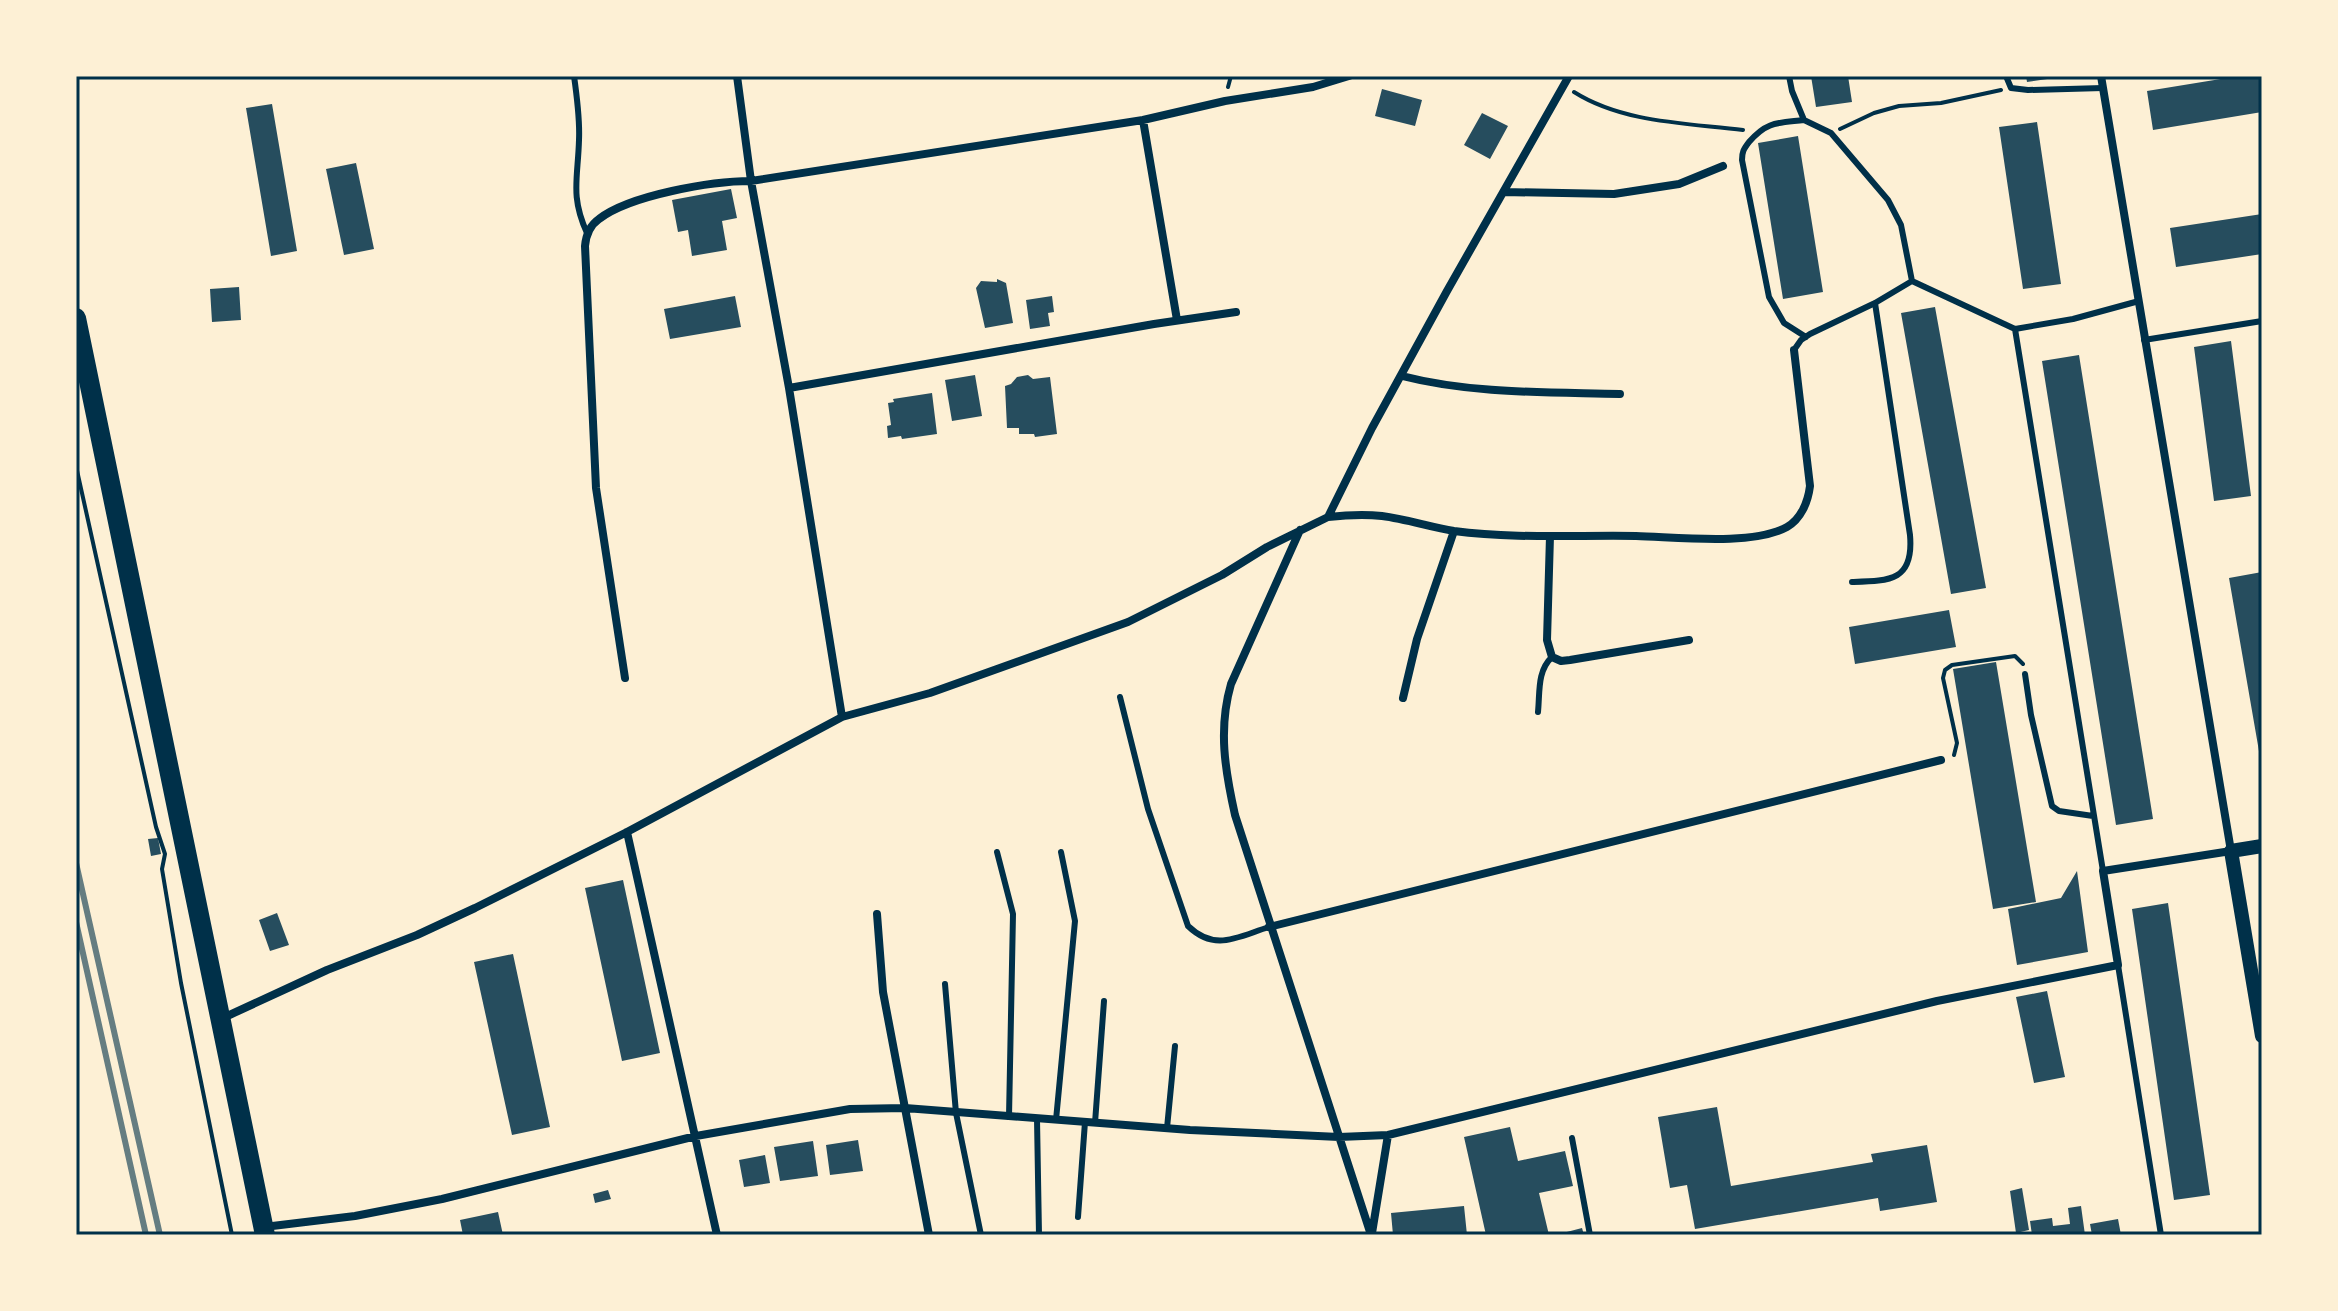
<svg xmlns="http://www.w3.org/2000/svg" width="2338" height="1311" font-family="'IBM Plex Serif',serif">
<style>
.building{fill:#264d5e}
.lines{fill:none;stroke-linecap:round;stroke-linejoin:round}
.path{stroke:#003049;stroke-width:4}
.service{stroke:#003049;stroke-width:6}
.minor{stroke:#003049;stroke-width:8}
.tertiary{stroke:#003049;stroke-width:14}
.primary{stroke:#003049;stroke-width:20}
.rail{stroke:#657d81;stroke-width:6}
.neatline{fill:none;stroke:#003049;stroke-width:3}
</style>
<rect width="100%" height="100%" fill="#fdf0d5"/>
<path class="building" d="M1811 76H1848L1852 102 1816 107Z
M2026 76H2054V78L2027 82Z
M2239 76H2262V112L2153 130 2147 91Z
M1382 89 1422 100 1415 126 1375 116Z
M272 104 297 251 271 256 246 108Z
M1482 113 1508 126 1490 159 1464 145Z
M2037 122 2061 284 2023 289 1999 127Z
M1798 136 1823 292 1783 299 1758 143Z
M356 163 374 249 344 255 326 169Z
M731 189 737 218 722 221 727 250 692 256 688 230 678 232 672 200Z
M2262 214V254L2176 267 2170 228Z
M997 279 1006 283 1013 323 985 328 976 288 981 281 997 282Z
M239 287 241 320 212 322 210 289Z
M735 296 741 327 670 339 664 309Z
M1052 296 1054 312 1048 313 1050 326 1030 329 1026 300Z
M1935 307 1986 588 1951 594 1901 313Z
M2231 341 2251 496 2214 501 2194 347Z
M2079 355 2153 819 2116 825 2042 361Z
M975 375 982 416 952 421 945 380Z
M1028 375 1033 379 1050 377 1057 434 1035 437 1034 434H1019V428H1007L1005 386 1011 384 1017 377Z
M932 393 937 434 902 439 901 436 888 438 887 426 891 425 888 403 894 402 893 399Z
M2262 572V757H2260L2229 578Z
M1949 610 1956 647 1855 664 1849 627Z
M1996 662 2036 902 1993 909 1953 669Z
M158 838 161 854 151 856 148 839Z
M2077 871 2088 952 2017 965 2008 909 2061 898Z
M623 880 660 1053 622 1061 585 888Z
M2168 903 2210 1195 2174 1200 2132 909Z
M277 913 289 945 270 951 259 920Z
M513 954 550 1127 512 1135 474 962Z
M2047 991 2065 1077 2034 1083 2016 997Z
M1717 1107 1731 1186 1873 1162 1871 1154 1927 1145 1937 1202 1880 1211 1878 1198 1695 1229 1687 1185 1670 1188 1658 1117Z
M1510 1127 1518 1161 1565 1151 1573 1186 1539 1193 1549 1235H1486L1464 1137Z
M858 1140 863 1171 830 1175 826 1145Z
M813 1141 818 1176 780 1181 774 1147Z
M765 1155 770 1183 744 1187 739 1160Z
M2022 1188 2029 1230 2016 1233 2010 1191Z
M608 1190 611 1199 595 1203 593 1194Z
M1464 1206 1467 1235H1393L1391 1213Z
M2081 1206 2085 1235H2032L2030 1221 2052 1218 2053 1226 2070 1224 2068 1208Z
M498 1212 503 1235H463L460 1220Z
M2118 1219 2121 1235H2092L2090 1224Z
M1582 1228 1584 1235H1559V1234Z"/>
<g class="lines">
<path class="path" d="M1228 87 1231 76
M1574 92C1623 123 1687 123 1743 130
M1840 129 1874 113 1899 106 1941 103 2001 90
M76 466 156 827 165 854 162 869 181 983 232 1235
M1954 755 1957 743 1943 678 1945 670 1952 665 2015 656 2023 664"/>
<path class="service" d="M574 76C577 97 580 118 579 140 578 178 570 196 587 233
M1789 76 1792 91 1804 120 1831 133 1888 200 1901 225 1912 281
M2006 76 2011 88 2028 90 2103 88
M1804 120C1778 123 1767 121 1749 142 1744 149 1742 151 1742 160L1769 297 1784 323 1806 337
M2015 329 2103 871
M2144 340 2262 321
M1794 350 1801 340 1810 334 1875 303 1912 281 2015 329 2073 319 2139 301
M1852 582C1890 581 1914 581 1910 535L1875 303
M2025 674 2031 715 2052 806 2059 811 2093 816
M1120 697 1148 809 1188 926C1215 952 1237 937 1269 927
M1538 712C1540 692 1537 671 1552 657
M997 852 1013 914 1009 1117
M2118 965 2161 1235
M945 984 956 1113 981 1235
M1037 1119 1039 1235
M1056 1120 1075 921 1061 852
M1095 1123 1104 1001
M1167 1128 1175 1046
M1572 1138 1590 1235
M1078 1217 1085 1122"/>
<path class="minor" d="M737 76 751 181 789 388 842 717
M1143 120 1177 320
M1504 192 1614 194 1679 184 1723 166
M1402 376C1472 394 1547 392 1620 394
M789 388 1154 324 1236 312
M1328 517C1346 515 1364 514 1382 516 1406 519 1430 527 1454 531 1514 539 1576 535 1636 536 1677 537 1752 546 1787 527 1801 519 1808 502 1810 486L1794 350
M1300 530 1231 684C1218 729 1225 770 1235 815L1371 1235
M1550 536 1547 640 1552 657 1561 661 1570 660 1689 640
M625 678 596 488 585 246C586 235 589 226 599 219 630 195 712 181 751 181L1143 120 1225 101 1313 87 1349 76
M1403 698 1417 639 1454 531
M627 832 717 1235
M877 914 883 992 929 1235
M1269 927 1941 760
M223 1018 327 970 417 935 475 908 627 832 842 717 930 693 1128 622 1222 575 1267 547 1328 517 1372 428 1447 291 1569 76
M264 1227 355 1216 442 1199 696 1136 850 1109 905 1108 1190 1130 1339 1137 1388 1135 1937 1001 2118 965 2103 871 2231 851 2101 76
M1372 1233 1388 1135"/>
<path class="tertiary" d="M2262 846 2231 851 2262 1036"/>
<path class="primary" d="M76 318 265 1235"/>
<path class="rail" d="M76 863 160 1235
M76 922 146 1235"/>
</g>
<rect width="2338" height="1311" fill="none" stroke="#fdf0d5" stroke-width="156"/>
<rect x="78" y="78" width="2182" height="1155" class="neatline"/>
</svg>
